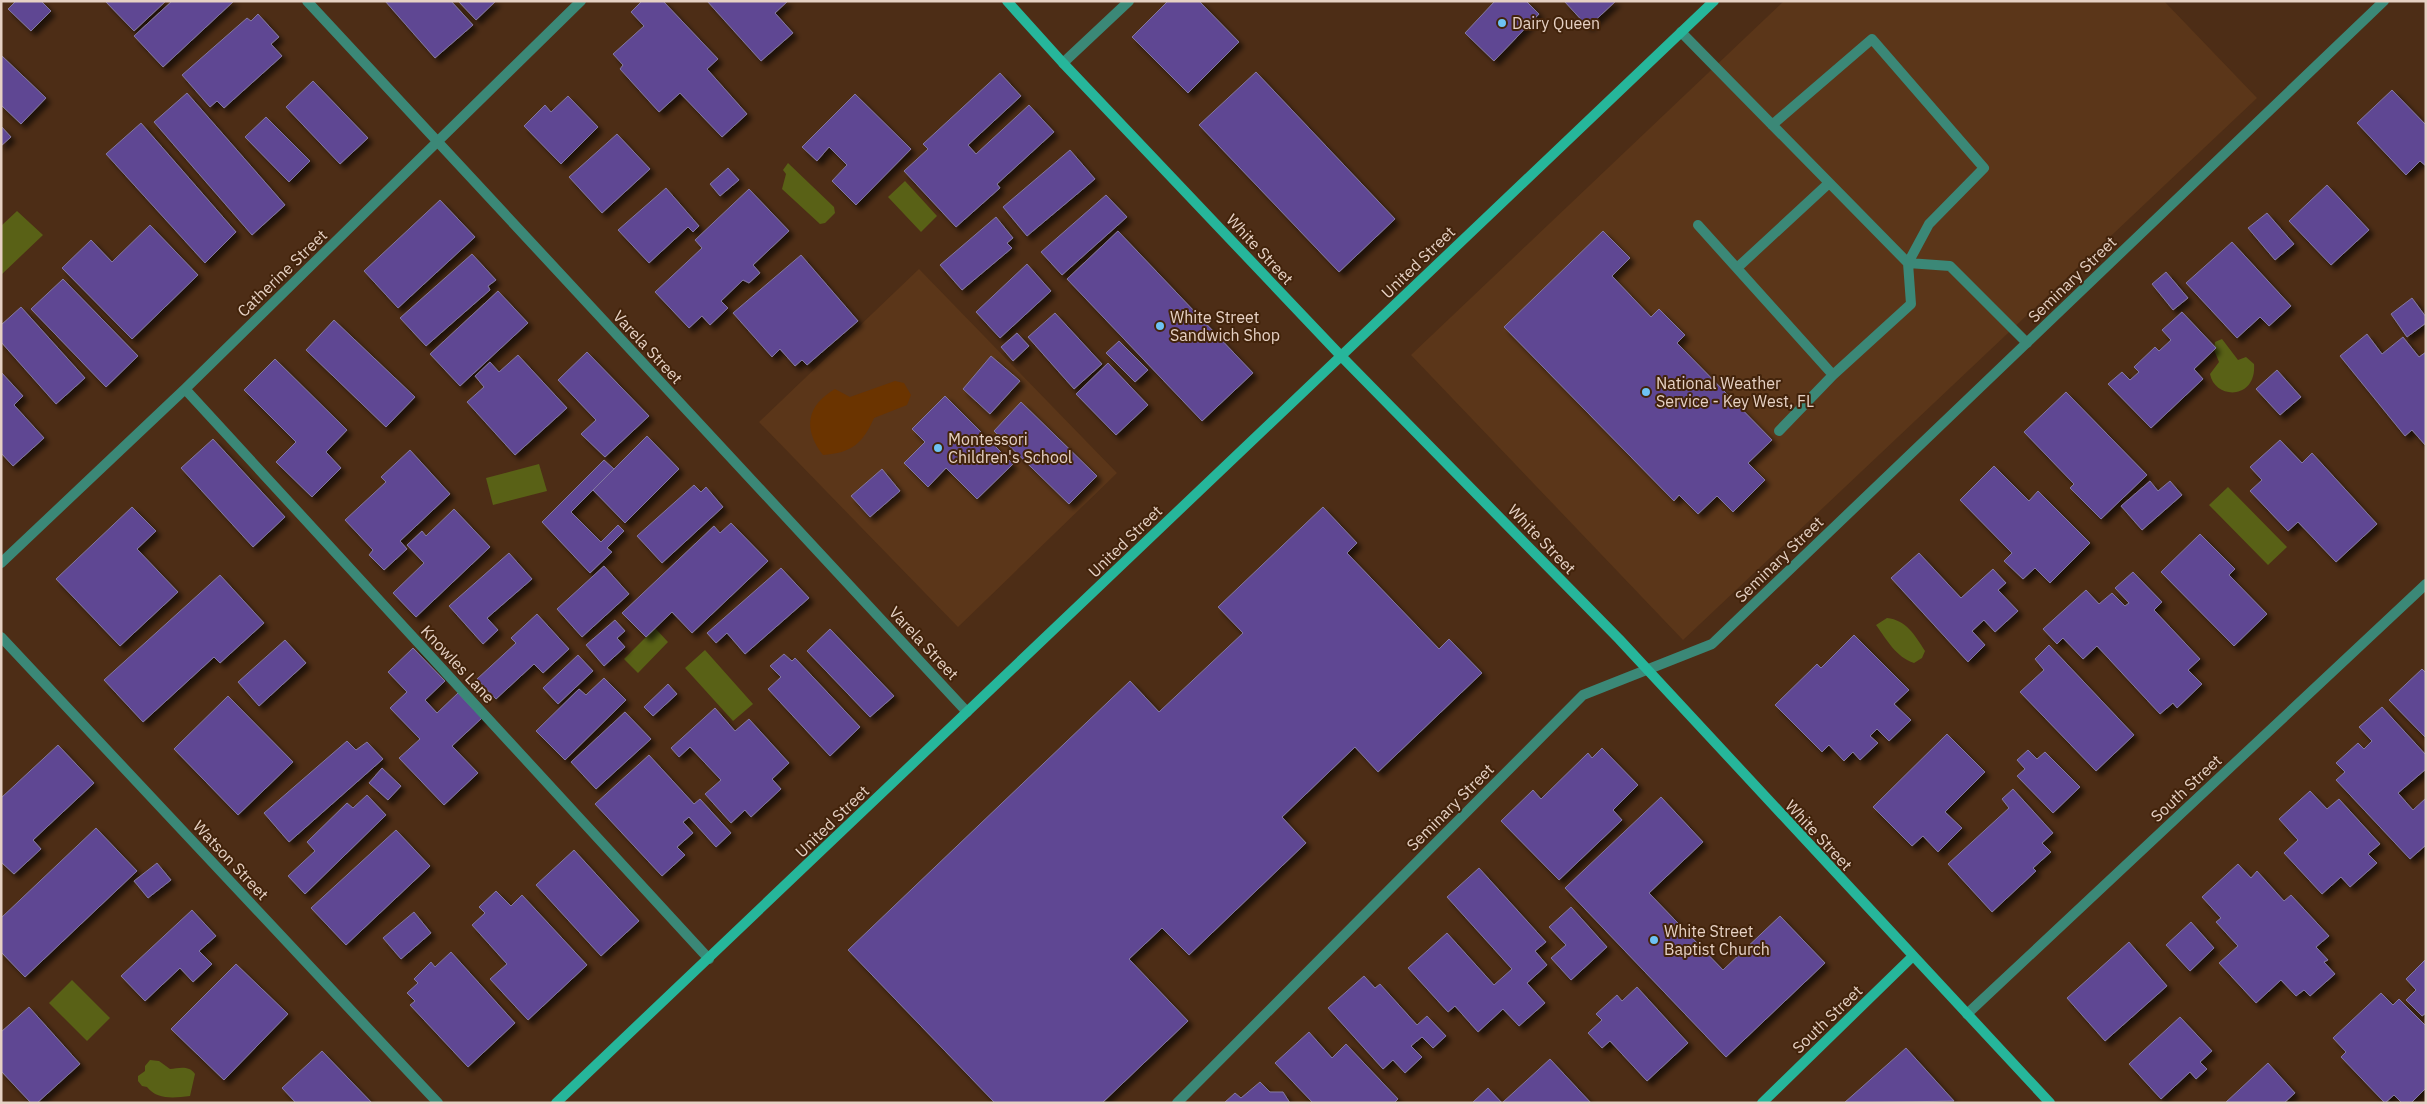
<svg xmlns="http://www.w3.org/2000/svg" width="2427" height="1104" font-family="'IBM Plex Sans',sans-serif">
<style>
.built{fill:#5b3619}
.green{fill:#6b3400}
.water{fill:#596116}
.building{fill:#5f4793;stroke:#8379a0;filter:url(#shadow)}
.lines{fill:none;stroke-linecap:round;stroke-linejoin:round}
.lane{stroke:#3b8877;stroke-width:10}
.street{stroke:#3b8877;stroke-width:10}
.secondary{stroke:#26b69b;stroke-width:10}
.poi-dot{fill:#6ec2f3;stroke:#42230b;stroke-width:2}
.labels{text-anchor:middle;stroke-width:4;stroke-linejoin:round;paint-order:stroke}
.poi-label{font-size:16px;fill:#e6d1c4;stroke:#42230b;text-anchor:start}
.street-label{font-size:16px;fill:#e6d1c4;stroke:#42230b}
</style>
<defs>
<filter id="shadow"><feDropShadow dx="4.5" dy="4.5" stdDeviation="2.5" flood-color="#0009"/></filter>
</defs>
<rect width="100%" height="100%" fill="#4d2d16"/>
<path class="built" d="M1784 1H2164L2257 98 1683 640 1411 355Z
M919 269 1117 473 958 627 759 422Z"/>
<path class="green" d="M895 381 904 383 911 395 907 405 874 418C863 443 852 453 823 455 803 429 806 406 835 389L850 397Z"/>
<path class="water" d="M788 163 834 207 835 213 825 223 820 224 782 189 786 174 783 170Z
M905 181 937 216 921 232 888 197Z
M17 211 43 235 1 275V226Z
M2222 339 2238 360 2246 357 2254 364C2257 400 2215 400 2210 374L2219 362 2214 350 2215 342Z
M539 464 547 491 493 505 486 478Z
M2228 487 2287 547 2268 565 2209 505Z
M1887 618C1906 620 1915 635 1925 651L1922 658 1914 663C1896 657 1887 640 1876 625Z
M655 628 668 642 638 673 624 659Z
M705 650 753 704 733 721 685 668Z
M72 980 110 1018 87 1041 49 1003Z
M150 1060 159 1061 170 1069C179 1068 189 1065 195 1074L190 1096C174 1098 157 1100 147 1087L142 1086 138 1081V1076L145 1071V1066Z"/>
<path class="building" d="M16 1H41L51 11 31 31 8 9Z
M105 1H166L134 31Z
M172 1H234L163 67 134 36Z
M385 1H451L473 25 435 58Z
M458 1H496L476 20Z
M642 1H663L718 59 707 69 747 114 722 137 680 93 659 112 620 69 623 65 613 54 644 26 631 12Z
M707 1H788L775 13 793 33 761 61Z
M1168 1H1199L1239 42 1188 93 1132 37Z
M1495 1H1526L1539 14 1494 61 1465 33Z
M1564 1H1616L1588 27Z
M258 14 279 37 271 44 282 56 224 108 217 101 210 107 182 75 247 18 251 21Z
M1 55 46 98 21 124 1 105Z
M1256 72 1395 219 1339 272 1199 125Z
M1000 73 1021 96 968 145 976 154 1029 105 1054 132 997 184 1000 188 956 227 904 171 928 149 923 144Z
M313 81 368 138 340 164 286 107Z
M2392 90 2426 125V166L2420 161 2406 175 2357 123Z
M187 93 285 205 252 235 154 122Z
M855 94 911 149 856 205 832 181 847 165 829 147 817 161 802 147Z
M568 96 598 127 561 164 524 126 545 105 551 112Z
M266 117 310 161 289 182 245 137Z
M141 123 236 232 205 263 106 154Z
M1 126 11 137 1 146Z
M617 134 650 169 602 213 569 177Z
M1070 150 1095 179 1027 236 1003 207Z
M728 168 739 180 720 196 710 184Z
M2327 185 2369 230 2331 265 2289 221Z
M666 188 699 226 693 232 688 227 649 263 618 230Z
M749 189 789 231 753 265 760 273 749 283 743 280 721 301 728 308 710 325 702 316 689 328 655 292 702 248 695 240Z
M1106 195 1127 217 1062 275 1041 252Z
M440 200 475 237 398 308 364 271Z
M2267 213 2294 244 2275 260 2248 228Z
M996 217 1013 238 1007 243 1012 248 962 290 940 265Z
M150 225 198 275 132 339 62 268 91 240 112 262Z
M1118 231 1253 373 1202 421 1067 279Z
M1603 231 1630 258 1612 276 1651 317 1659 309 1685 335 1677 343 1772 440 1748 463 1765 480 1733 512 1717 496 1698 514 1679 495 1674 501 1504 327Z
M2232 242 2291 306 2269 326 2260 317 2237 338 2186 283Z
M472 254 496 280 488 286 490 290 426 346 400 318Z
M801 255 858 321 807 365 802 360 795 366 780 349 772 357 733 313Z
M1027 264 1051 291 1000 338 976 312Z
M2166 272 2188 298 2173 310 2152 284Z
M63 279 138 356 106 387 31 309Z
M498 291 528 323 460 386 430 354Z
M2412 298 2426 317V323L2407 337 2391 314Z
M21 307 85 378 56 404 1 342V325Z
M2182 312 2216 348 2194 369 2203 379 2151 428 2108 384 2122 372 2130 380 2139 372 2134 367 2155 347 2159 351 2171 340 2162 330Z
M1055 313 1102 364 1074 389 1028 337Z
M334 320 415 397 386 427 306 350Z
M1017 333 1029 346 1013 361 1001 347Z
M2367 334 2382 354 2403 337 2419 357 2426 352V446L2412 430 2405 436 2340 356Z
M1119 341 1148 370 1135 382 1106 353Z
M587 352 649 416 605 457 581 434 596 420 558 380Z
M518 355 567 408 515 455 467 402 484 387 475 376 490 362 499 372Z
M991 356 1020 381 990 414 963 389Z
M275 359 347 430 326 452 341 468 312 497 276 462 296 442 244 390Z
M1108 363 1148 405 1116 435 1076 394Z
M2277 370 2301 397 2280 415 2256 389Z
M1 372 23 396 14 405 44 438 13 466 1 453Z
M2066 392 2147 475 2101 519 2070 488 2074 484 2024 432Z
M945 396 1013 464 977 499 946 468 928 487 904 463 925 442 912 429Z
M1021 402 1097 476 1069 504 994 431Z
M647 436 679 469 625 523 593 490Z
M213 439 285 517 253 547 181 468Z
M2280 440 2302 463 2312 453 2377 524 2336 562 2298 522 2288 531 2250 491 2262 480 2250 467Z
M410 450 450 494 400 541 407 549 384 570 369 555 373 550 345 520 386 482 381 477Z
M604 460 614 469 571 512 601 542 618 525 624 531 607 548 612 552 590 573 542 522Z
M1994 466 2029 501 2038 491 2090 543 2050 583 2035 568 2023 579 2004 561 2012 553 1960 500Z
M882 469 900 491 870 517 851 496Z
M2150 481 2158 491 2170 481 2182 495 2142 530 2121 506Z
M694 485 701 492 706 487 723 507 662 563 637 536Z
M132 507 156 531 137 549 178 592 120 646 56 579Z
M1323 507 1357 543 1347 553 1439 649 1449 639 1482 673 1378 772 1355 747 1282 817 1306 843 1189 955 1162 928 1129 959 1188 1021 1102 1103H995L848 950 1130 681 1159 712 1243 633 1218 607Z
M454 509 490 547 416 617 393 593 424 563 407 545 422 531 426 536Z
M731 523 768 561 692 633 672 612 646 637 622 613 714 526 720 533Z
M2200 534 2235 569 2229 575 2267 614 2234 646 2161 572Z
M509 553 532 579 487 618 498 630 483 644 449 606Z
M1919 553 1961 598 1993 569 2006 583 1998 590 2018 611 1995 632 1984 620 1972 631 1985 645 1968 662 1891 578Z
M604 566 629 594 582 637 557 609Z
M781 568 809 598 745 654 727 633 716 643 707 633Z
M2133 572 2162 602 2154 610 2200 659 2188 670 2202 684 2177 708 2173 703 2160 714 2097 646 2083 659 2063 638 2057 644 2043 629 2086 590 2099 604 2112 593 2125 606 2129 603 2115 588Z
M220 575 264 623 220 663 214 657 143 722 104 680Z
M537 614 569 649 543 673 534 664 496 699 477 679 516 643 511 638Z
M615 620 625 631 617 638 625 647 604 666 586 645Z
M830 629 894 696 870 717 807 651Z
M1854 635 1909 690 1894 704 1911 720 1889 741 1877 729 1870 736 1878 743 1860 760 1853 752 1844 761 1829 745 1822 752 1775 705 1817 664 1821 668Z
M285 640 306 663 259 706 238 682Z
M2049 645 2134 735 2096 771 2020 692 2044 670 2035 659Z
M413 648 445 681 425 700 437 713 458 693 482 718 452 746 478 773 444 805 399 758 420 739 390 708 407 692 388 672Z
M784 654 792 661 795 658 860 727 830 756 768 689 781 677 770 666Z
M578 655 593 671 558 704 543 688Z
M2422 669 2426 673V738L2389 700Z
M604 678 626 700 565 760 536 731 579 689 586 695Z
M668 684 677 694 653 716 644 707Z
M228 696 293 762 238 815 174 749Z
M2382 707 2426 755V769L2398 793 2413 810 2426 798V845L2410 859 2336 780 2345 772 2336 763 2358 743 2364 749 2372 741 2359 727Z
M715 708 735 731 749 719 789 763 772 779 781 789 751 817 745 810 731 823 705 794 721 780 690 747 679 757 671 748Z
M625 712 651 739 596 789 571 762Z
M1947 734 1985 772 1945 812 1962 828 1938 852 1923 836 1912 846 1873 807Z
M347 741 356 750 367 742 383 759 289 842 264 813Z
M58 745 94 783 33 840 41 849 14 874 1 862V798Z
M1602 748 1638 785 1613 810 1622 820 1559 880 1501 821 1533 790 1541 799 1588 753 1592 758Z
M2028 750 2037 759 2045 752 2080 787 2053 813 2017 776 2025 769 2017 760Z
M649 755 694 804 700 799 731 833 716 847 689 817 683 822 693 833 677 847 685 855 662 876 595 804Z
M382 768 401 786 388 800 369 783Z
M2013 789 2053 833 2042 843 2051 852 2033 868 2036 871 1992 912 1948 864 2009 808 2002 799Z
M2310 791 2327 809 2339 799 2380 844 2368 854 2377 863 2350 887 2341 877 2322 894 2284 853 2298 840 2279 819Z
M367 795 386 815 305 894 288 876 315 851 307 842 347 803 353 808Z
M1661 797 1703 842 1649 893 1723 970 1780 916 1825 963 1726 1057 1565 888Z
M96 828 137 871 25 977 1 952V918Z
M396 830 430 866 346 945 311 908Z
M574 850 639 921 601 956 536 885Z
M157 863 171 880 148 898 134 881Z
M2238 864 2251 878 2257 871 2284 901 2291 895 2329 936 2316 947 2328 960 2324 962 2335 974 2310 996 2304 990 2296 996 2281 980 2256 1003 2219 963 2238 946 2216 922 2221 918 2202 897Z
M1479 868 1546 942 1535 951 1547 965 1527 983 1545 1003 1519 1026 1503 1009 1478 1032 1455 1006 1448 1012 1408 968 1447 933 1494 985 1512 969 1447 897Z
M496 891 511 906 522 895 587 965 528 1020 490 979 507 964 472 925 485 913 479 907Z
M1571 907 1607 947 1571 980 1551 958 1566 945 1549 927Z
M192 910 216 936 199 951 212 964 193 982 180 968 145 1001 121 976Z
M414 912 431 933 401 959 383 938Z
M2191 922 2214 948 2190 971 2166 945Z
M2129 942 2167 986 2105 1041 2067 998Z
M451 952 515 1023 468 1067 410 1005 415 1001 407 993 418 983 414 979 431 962 435 967Z
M2426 959V1013L2422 1016 2406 1000 2416 990 2406 979Z
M236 964 288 1014 224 1080 171 1029Z
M1364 976 1375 988 1380 984 1417 1025 1427 1016 1446 1036 1433 1048 1422 1037 1411 1046 1422 1057 1405 1073 1393 1060 1383 1069 1328 1008Z
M1637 987 1688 1043 1647 1081 1610 1041 1602 1048 1588 1033 1602 1020 1596 1014 1617 995 1622 1001Z
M2381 993 2393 1005 2399 999 2426 1026V1088L2411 1103H2402L2394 1095 2385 1103 2341 1057 2346 1052 2333 1038Z
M29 1007 80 1064 37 1103H31L1 1071V1032Z
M2180 1017 2212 1051 2200 1062 2207 1069 2196 1079 2190 1072 2161 1099 2129 1064Z
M1309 1032 1332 1058 1346 1044 1398 1099 1394 1103H1313L1275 1063Z
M1906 1048 1954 1101 1844 1103Z
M322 1051 372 1103H296L282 1088Z
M1550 1059 1591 1103H1502Z
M2268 1063 2295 1093 2284 1103H2225Z
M1260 1082 1270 1092H1283L1290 1103H1224L1235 1093 1241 1098Z
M1488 1088 1502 1103H1472Z"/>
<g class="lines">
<path class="lane" d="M1681 32 1908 263 1950 266 2027 343
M1698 225 1833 375 1911 304 1908 263 1929 224 1984 168 1872 39 1772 125
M1737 268 1829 183
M1779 431 1833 375"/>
<path class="street" d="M307 1 967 712
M1063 63 1129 1
M185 389 709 959
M1 563 185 389 581 1
M1 637 438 1103
M1967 1014 2426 584
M1177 1103 1583 695 1712 644 2384 1"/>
<path class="secondary" d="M1007 1 1063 63 1341 356 1619 639 2050 1103
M556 1103 1714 1
M1762 1103 1912 957"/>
</g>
<g class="poi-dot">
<circle cx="1502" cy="23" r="5"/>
<circle cx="1160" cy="326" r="5"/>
<circle cx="1646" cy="392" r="5"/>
<circle cx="938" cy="448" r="5"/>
<circle cx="1654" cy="940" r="5"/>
</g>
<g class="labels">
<g class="poi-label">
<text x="1512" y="29">Dairy Queen</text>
<text x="1170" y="323">White Street<tspan x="1170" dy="18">Sandwich Shop</tspan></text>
<text x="1656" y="389">National Weather<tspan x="1656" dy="18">Service - Key West, FL</tspan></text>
<text x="948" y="445">Montessori<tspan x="948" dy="18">Children's School</tspan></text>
<text x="1664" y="937">White Street<tspan x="1664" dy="18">Baptist Church</tspan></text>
</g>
<g class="street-label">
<text transform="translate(1260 249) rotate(47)" y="6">White Street</text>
<text transform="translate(1418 262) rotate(-44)" y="6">United Street</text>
<text transform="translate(282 273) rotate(-44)" y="6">Catherine Street</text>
<text transform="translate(2072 279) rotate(-44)" y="6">Seminary Street</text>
<text transform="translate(648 347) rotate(47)" y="6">Varela Street</text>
<text transform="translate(1542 539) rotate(46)" y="6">White Street</text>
<text transform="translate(1125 541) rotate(-44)" y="6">United Street</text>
<text transform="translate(1779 559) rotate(-44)" y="6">Seminary Street</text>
<text transform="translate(924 643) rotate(47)" y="6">Varela Street</text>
<text transform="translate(458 664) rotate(47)" y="6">Knowles Lane</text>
<text transform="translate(2186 788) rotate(-43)" y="6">South Street</text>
<text transform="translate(1450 807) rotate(-45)" y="6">Seminary Street</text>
<text transform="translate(832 821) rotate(-44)" y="6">United Street</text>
<text transform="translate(1819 835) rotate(47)" y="6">White Street</text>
<text transform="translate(231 860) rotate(47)" y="6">Watson Street</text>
<text transform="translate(1827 1019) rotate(-44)" y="6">South Street</text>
</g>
</g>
<rect width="2427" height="1104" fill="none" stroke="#e6d1c4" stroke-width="5"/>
</svg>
